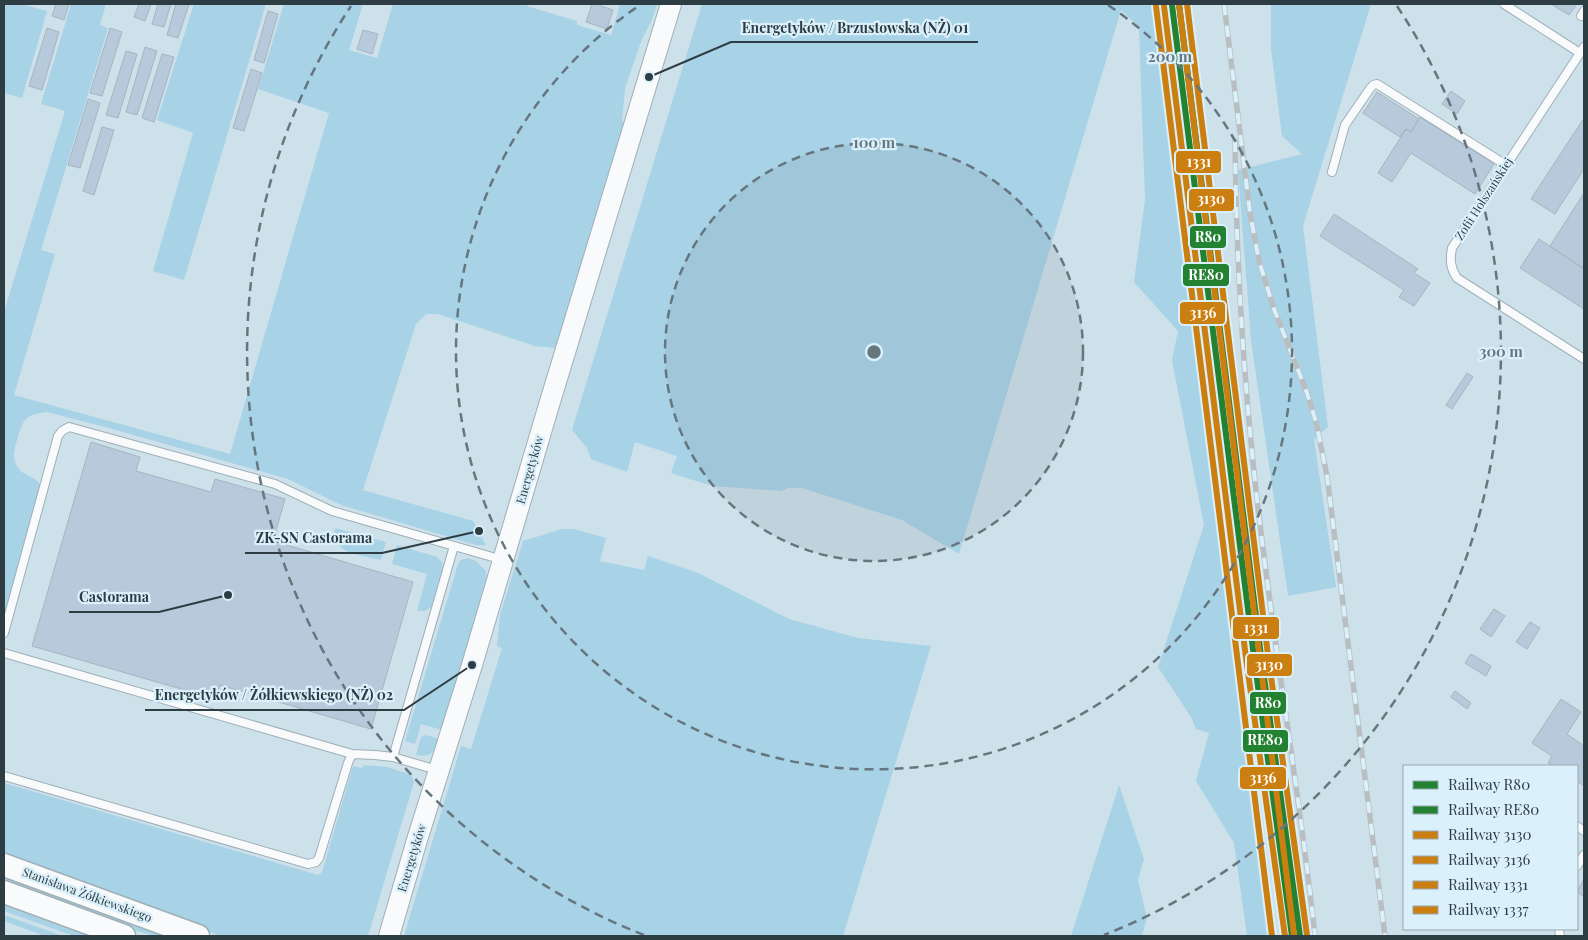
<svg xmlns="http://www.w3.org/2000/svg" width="1588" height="940" font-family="'Playfair Display',serif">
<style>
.green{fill:#a8d2e6}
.building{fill:#b7cadb;stroke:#a7b4be}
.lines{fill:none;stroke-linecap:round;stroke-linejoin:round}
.service-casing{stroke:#9fafb7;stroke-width:10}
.secondary-casing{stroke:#9fafb7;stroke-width:22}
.primary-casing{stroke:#9fafb7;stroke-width:25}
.service{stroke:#f8fafc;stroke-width:8}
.secondary{stroke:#f8fafc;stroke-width:20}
.primary{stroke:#f8fafc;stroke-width:22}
.rail-casing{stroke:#b9bfc1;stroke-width:5.5}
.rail{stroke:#daf0fb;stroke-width:4;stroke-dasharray:11;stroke-linecap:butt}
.rail-1-casing{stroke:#daf0fb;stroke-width:10}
.rail-2-casing{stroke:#daf0fb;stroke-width:10}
.rail-3-casing{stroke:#daf0fb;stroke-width:10}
.rail-4-casing{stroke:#daf0fb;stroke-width:10}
.rail-5-casing{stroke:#daf0fb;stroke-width:10}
.rail-6-casing{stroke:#daf0fb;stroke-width:10}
.rail-1{stroke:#238132;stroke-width:6}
.rail-2{stroke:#238132;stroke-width:6}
.rail-3{stroke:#cb7f11;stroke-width:6}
.rail-4{stroke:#cb7f11;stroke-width:6}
.rail-5{stroke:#cb7f11;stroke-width:6}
.rail-6{stroke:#cb7f11;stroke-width:6}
.ring{fill:none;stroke:#66767e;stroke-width:2.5;stroke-dasharray:9 6}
.labels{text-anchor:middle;stroke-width:4.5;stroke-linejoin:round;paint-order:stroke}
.street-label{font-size:12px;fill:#2e3d44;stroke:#daf0fb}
.centre{fill:#66767e;stroke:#daf0fb;stroke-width:2.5}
.ring-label{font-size:15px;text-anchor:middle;font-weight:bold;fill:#66767e;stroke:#daf0fb;stroke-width:4.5;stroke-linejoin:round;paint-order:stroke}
.leader{fill:none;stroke:#2e3d44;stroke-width:2}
.callout-dot{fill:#2e3d44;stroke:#daf0fb;stroke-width:2}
.callout-label{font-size:14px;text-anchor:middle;font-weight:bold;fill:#2e3d44;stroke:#daf0fb;stroke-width:4.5;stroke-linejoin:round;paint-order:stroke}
.line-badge{stroke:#daf0fb;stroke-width:2}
.badge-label{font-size:14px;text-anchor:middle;font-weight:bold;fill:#fff}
</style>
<rect width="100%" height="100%" fill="#cde1eb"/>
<path class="green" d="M4 4H21L47 11 22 98 4 93Z
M71 4H106L100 25 108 28 41 250 55 254 14 395 230 454 329 113 258 89 284 4H363L349 50 377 58 393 4H528L527 6 577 21V25L611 35 620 4H657L652 20 642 39 625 88 622 121 627 123 555 348 535 346 438 314H426L416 324 363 490 473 521 486 545H476L341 505 288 479 109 428 47 412C39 413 31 414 25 420 21 425 14 448 14 455 14 458 15 463 17 466 23 478 40 475 41 490L4 618V312L65 111 41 104Z
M194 4H266L184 280 153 271 193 133 157 120Z
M702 4H1155L1196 322 1263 830 1275 936H1247L1234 843 1196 781 1209 733 1196 729 1191 717 1158 667 1204 525 1172 360 1178 331 1134 282 1145 200 1139 27 1121 10 959 554 902 520 802 488H788L781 491 712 486 671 473 677 456 635 442 627 472 591 459 587 448 572 430Z
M1271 4H1371L1303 226 1328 427 1314 439 1336 587 1288 596 1251 340 1238 170 1302 154 1282 136 1271 48Z
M335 528 386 542 381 560C362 555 330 554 335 528Z
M562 529H574L606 538 600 561 644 570 648 556 698 573 789 619 858 638 931 646 843 936H404L461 746 471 749 502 648 497 646 500 615 523 541Z
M397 545 437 557 442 562 443 568 431 607 425 611H417L427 574 392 564Z
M468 558 476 561 486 571 487 583 442 730 421 724 416 742 414 744 405 741 458 564 461 560Z
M426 735 439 739C435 752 430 758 416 755L421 737Z
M364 765 388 767 411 775 414 782 368 936H221L4 856V783L318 875 322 872 353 766 362 768Z
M1119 785 1144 859 1138 880 1147 918 1142 936H1071Z
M4 873 176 936H155L123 927 4 884Z
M4 900 104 936H74L4 911Z
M4 915 60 935 63 936H45L4 921Z"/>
<path class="building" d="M56 4H69L64 20 52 16Z
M139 4H151L145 21 134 17Z
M158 4H171L164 27 152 24Z
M176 4H189L178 38 167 35Z
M592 4H602L601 6 613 10 607 29 586 22Z
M1551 4H1577L1569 15Z
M268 11 278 14 264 63 254 60Z
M47 28 59 32 42 90 29 86Z
M110 28 122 32 102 96 90 93Z
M363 30 378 34 372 54 357 49Z
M145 47 157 51 137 115 126 112Z
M126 51 137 54 118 118 106 115Z
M162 54 174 57 154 122 142 118Z
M251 69 262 73 244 131 233 128Z
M1451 91 1465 101 1457 114 1442 104Z
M1377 92 1419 119 1411 132 1406 129 1400 137 1363 113Z
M88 99 100 103 80 168 68 165Z
M1420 117 1494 164 1475 194 1411 153 1392 182 1378 173 1406 129 1411 132Z
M1584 118V169L1555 214 1531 199Z
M102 127 114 130 94 195 83 191Z
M1584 193V269L1550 246Z
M1334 214 1418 269 1414 273 1430 283 1414 306 1399 297 1404 290 1320 236Z
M1539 239 1584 269V309L1520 268Z
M1467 373 1473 377 1452 409 1446 405Z
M91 442 140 457 136 471 211 492 215 479 285 499 273 541 413 582 371 729 220 685 216 699 32 646Z
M1494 609 1505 616 1491 637 1480 629Z
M1530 622 1540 628 1527 649 1516 642Z
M1471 654 1491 666 1486 676 1465 663Z
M1455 691 1471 703 1467 709 1451 697Z
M1561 699 1581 712 1567 734 1584 746V786L1577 781V766H1554L1548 763 1552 756 1532 743Z
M1584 879V897L1577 892Z"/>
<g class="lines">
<g class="service-casing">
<path id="service" d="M1504 4 1580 53
M1581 16 1584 11
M1584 47 1452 248C1450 259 1450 268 1457 278L1584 359
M1332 172 1345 125 1369 90 1373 85 1377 84 1506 165
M4 633 58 436 62 431 69 427 275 484 332 511 503 560
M4 653 352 754 375 755 393 757 437 770
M393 757 454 546
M4 776 308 864 316 862 319 858 348 763 352 754
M1577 826 1584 831
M1577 866 1584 855
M1559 929 1560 936"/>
</g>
<g class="secondary-casing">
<path id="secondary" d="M389 936 417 840 472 665 549 405 671 4"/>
</g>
<g class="primary-casing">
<path id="primary" d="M4 865 198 936
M4 892 124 936"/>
</g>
<use href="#service" class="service"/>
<use href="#secondary" class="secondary"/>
<use href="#primary" class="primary"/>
<g class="rail-casing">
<path id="rail" d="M1224 4 1250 213 1259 261 1274 309 1307 393 1316 422 1327 476 1385 936
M1235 141C1236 248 1242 355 1253 462 1269 620 1298 778 1315 936"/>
</g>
<use href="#rail" class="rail"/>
<g class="rail-1-casing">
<path id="rail-1" d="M1179 4 1261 656 1300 936"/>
</g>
<g class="rail-2-casing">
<path id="rail-2" d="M1172 5 1254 657 1292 936"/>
</g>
<g class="rail-3-casing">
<path id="rail-3" d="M1187 4 1268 655 1307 935"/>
</g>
<g class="rail-4-casing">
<path id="rail-4" d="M1164 6 1246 658 1285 936"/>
</g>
<g class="rail-5-casing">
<path id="rail-5" d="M1179 4 1294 935"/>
</g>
<g class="rail-6-casing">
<path id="rail-6" d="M1156 6 1272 936"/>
</g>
<use href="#rail-1" class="rail-1"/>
<use href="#rail-2" class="rail-2"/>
<use href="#rail-3" class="rail-3"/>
<use href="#rail-4" class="rail-4"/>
<use href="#rail-5" class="rail-5"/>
<use href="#rail-6" class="rail-6"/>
</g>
<circle cx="874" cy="352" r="209" fill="#66767e" fill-opacity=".12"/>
<g class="ring">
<circle cx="874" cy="352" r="209"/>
<path d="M1108 5A418 418 0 1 1 640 5"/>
<path d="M644 935A627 627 0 0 1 351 6M1397 6A627 627 0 0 1 1104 935"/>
</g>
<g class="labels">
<g class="street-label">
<text transform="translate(1484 199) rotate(-57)" y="4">Zofii Holszańskiej</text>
<text transform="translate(530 470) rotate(-74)" y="4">Energetyków</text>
<text transform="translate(412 858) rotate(-73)" y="4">Energetyków</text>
<text transform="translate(87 895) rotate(20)" y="4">Stanisława Żółkiewskiego</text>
</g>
</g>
<circle cx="874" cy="352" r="8" class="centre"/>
<g class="ring-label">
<text x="1170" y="62">200 m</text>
<text x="874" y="148">100 m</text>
<text x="1501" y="357">300 m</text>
</g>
<path class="leader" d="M649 77L731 42H978M479 531L382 553H245M228 595L159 612H69M472 665L404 710H145"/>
<g class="callout-dot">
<circle cx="649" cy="77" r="5"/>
<circle cx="479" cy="531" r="5"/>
<circle cx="228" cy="595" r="5"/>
<circle cx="472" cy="665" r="5"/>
</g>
<g class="callout-label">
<text x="855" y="33">Energetyków / Brzustowska (NŻ) 01</text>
<text x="314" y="543">ZK-SN Castorama</text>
<text x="114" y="602">Castorama</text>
<text x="274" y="700">Energetyków / Żółkiewskiego (NŻ) 02</text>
</g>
<g class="line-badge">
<rect x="1175" y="150" width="47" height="24" rx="5" fill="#cb7f11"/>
<rect x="1188" y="188" width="47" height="24" rx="5" fill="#cb7f11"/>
<rect x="1189" y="225" width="38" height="24" rx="5" fill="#238132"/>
<rect x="1182" y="263" width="48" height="24" rx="5" fill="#238132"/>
<rect x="1179" y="301" width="47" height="24" rx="5" fill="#cb7f11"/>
<rect x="1232" y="616" width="48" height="24" rx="5" fill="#cb7f11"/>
<rect x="1246" y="653" width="47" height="24" rx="5" fill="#cb7f11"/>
<rect x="1249" y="691" width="38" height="24" rx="5" fill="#238132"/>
<rect x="1242" y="729" width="47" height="24" rx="5" fill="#238132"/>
<rect x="1239" y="766" width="48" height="24" rx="5" fill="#cb7f11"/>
</g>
<g class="badge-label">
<text x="1199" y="167">1331</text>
<text x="1211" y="204">3130</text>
<text x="1208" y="242">R80</text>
<text x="1206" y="280">RE80</text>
<text x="1203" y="318">3136</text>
<text x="1256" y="633">1331</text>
<text x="1269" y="670">3130</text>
<text x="1268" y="708">R80</text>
<text x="1265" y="745">RE80</text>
<text x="1263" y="783">3136</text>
</g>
<rect width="1588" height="940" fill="none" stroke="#2e3d44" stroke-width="10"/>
<rect x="1403" y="765" width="175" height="165" fill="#daf0fb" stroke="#95a8b2"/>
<rect x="1413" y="781" width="25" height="8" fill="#238132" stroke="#95a8b2"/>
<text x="1448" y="790" font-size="15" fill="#2e3d44">Railway R80</text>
<rect x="1413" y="806" width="25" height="8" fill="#238132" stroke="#95a8b2"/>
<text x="1448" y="815" font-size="15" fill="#2e3d44">Railway RE80</text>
<rect x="1413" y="831" width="25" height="8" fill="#cb7f11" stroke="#95a8b2"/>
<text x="1448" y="840" font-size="15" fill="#2e3d44">Railway 3130</text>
<rect x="1413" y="856" width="25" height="8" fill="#cb7f11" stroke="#95a8b2"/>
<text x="1448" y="865" font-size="15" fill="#2e3d44">Railway 3136</text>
<rect x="1413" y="881" width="25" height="8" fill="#cb7f11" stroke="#95a8b2"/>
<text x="1448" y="890" font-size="15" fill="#2e3d44">Railway 1331</text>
<rect x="1413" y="906" width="25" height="8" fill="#cb7f11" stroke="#95a8b2"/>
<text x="1448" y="915" font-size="15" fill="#2e3d44">Railway 1337</text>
</svg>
